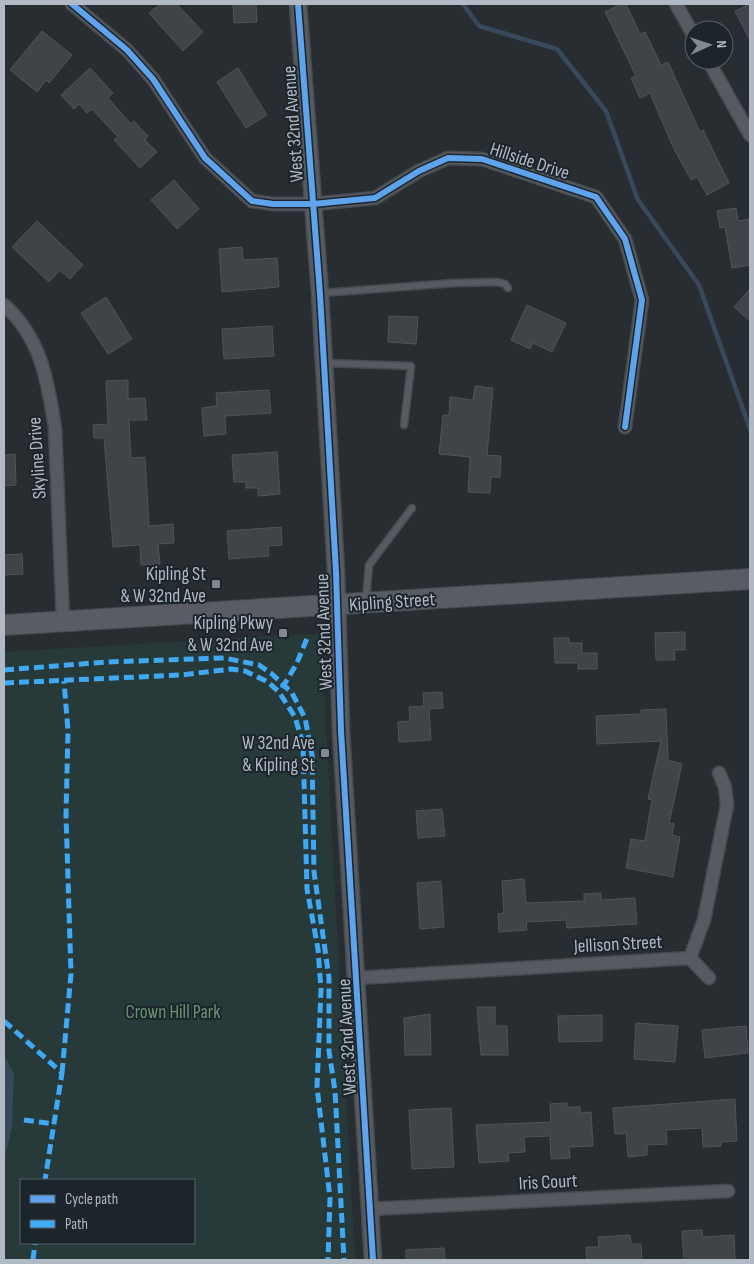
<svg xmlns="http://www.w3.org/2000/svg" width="754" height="1264" font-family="'Sofia Sans Condensed',sans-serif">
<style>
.green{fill:#283939;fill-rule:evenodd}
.water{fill:#37495b}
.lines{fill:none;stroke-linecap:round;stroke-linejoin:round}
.stream{stroke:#37495b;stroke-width:4.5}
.building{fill:#404449;stroke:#4f545a}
.service-casing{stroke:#46494d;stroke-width:9}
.minor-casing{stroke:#46494d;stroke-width:15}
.tertiary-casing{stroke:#46494d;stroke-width:19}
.primary-casing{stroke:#45494f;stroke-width:22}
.service{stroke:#575b61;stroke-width:6}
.minor{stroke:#575b61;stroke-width:12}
.tertiary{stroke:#575b61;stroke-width:16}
.primary{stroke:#595d63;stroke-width:20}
.quiet{stroke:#3fa9f5;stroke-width:5;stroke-dasharray:10 5;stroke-linecap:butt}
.cycleway-casing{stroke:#1c242c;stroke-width:9}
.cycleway{stroke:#60a3ed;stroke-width:6}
.poi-dot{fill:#818891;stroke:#1c242c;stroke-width:2}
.labels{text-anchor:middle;stroke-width:4;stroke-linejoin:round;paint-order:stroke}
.street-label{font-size:19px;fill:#b1b9c4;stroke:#1c242c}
.poi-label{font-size:19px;fill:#b1b9c4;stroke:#1c242c;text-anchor:end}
.park-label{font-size:19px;fill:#6a9371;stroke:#1c242c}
</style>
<rect width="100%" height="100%" fill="#282d32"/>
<path class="green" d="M321 633 355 1260H4V652ZM21 1180H194V1243H21Z"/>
<path class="water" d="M4 1056 14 1073 12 1127 4 1161Z"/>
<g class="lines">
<path class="stream" d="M463 4 479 26 557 49 606 111 638 200 699 285 750 429"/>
</g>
<path class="building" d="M160 4H177L203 32 183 51 149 13Z
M233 4H256L257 22 234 23Z
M621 4H626L640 34 645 32 661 65 668 62 700 132 703 130 729 183 707 195 697 177 691 180 673 147 650 93 640 98 631 78 636 76 605 12Z
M750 4V40L735 11Z
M42 31 72 55 49 83 46 80 37 92 10 70Z
M90 68 113 93 108 98 131 124 134 121 148 136 145 140 157 152 140 168 114 140 118 137 92 109 87 113 79 104 74 109 61 95Z
M238 68 267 115 246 128 217 82Z
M174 180 199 209 177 229 151 200Z
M736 208 738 221 750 219V265L732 268 725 227 720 228 717 211Z
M37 221 83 265 70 279 60 270 49 282 12 247Z
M242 247 243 260 277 258 279 287 222 292 219 249Z
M750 289V321L734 307Z
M106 297 132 339 108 354 81 313Z
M527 305 566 323 552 352 533 343 530 349 511 340Z
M389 316 418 317 416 344 388 342Z
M272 326 274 356 224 359 222 329Z
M128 380V399L145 398 147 420H129L131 458 145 457 149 526 173 524 174 543 158 544 160 564 141 565 140 545 113 547 104 438H94L93 425 108 424 106 381Z
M475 386 493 388 487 455 501 456 500 477H491L490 493 468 492 470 457 439 454 443 415H449L450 397 473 400Z
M269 390 271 413 225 416 226 434 204 436 202 408 217 406 216 393Z
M277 452 280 494 258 496V488H246V482H234L232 455Z
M15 454 16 485 4 486V455Z
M281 527 282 545 268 546 269 556 229 559 227 531Z
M22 554 23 574 4 575V555Z
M685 632V650H674L675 660H656L655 633Z
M554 638H569V643H582V653H597V669H578V663H555Z
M442 692 443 708 429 709 431 740 399 742 398 722 410 721 409 707 424 706 423 693Z
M666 709 668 760 682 764 669 823 674 824 672 835 680 837 673 877 626 868 631 839 645 841 652 800 648 799 661 741 597 744 596 716 641 714V710Z
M442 809 445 836 418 838 416 811Z
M524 879 526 903 584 901V894L601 893V900L635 898 637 924 567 928 566 920 526 922 527 930 499 932 498 914 504 913 502 881Z
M441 881 444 927 420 929 417 883Z
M477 1007H495V1026H507L508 1055H481Z
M430 1014 431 1055H405L404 1018Z
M602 1015V1041L559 1042 558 1016Z
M636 1023 678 1026 675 1062 634 1059Z
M746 1026 748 1053 705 1058 702 1030Z
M735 1099 737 1141 721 1142V1146L703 1147 702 1128 666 1130 667 1144 647 1145V1155L628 1157 626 1133 615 1134 613 1108Z
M567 1103V1107H580V1113L591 1112 593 1146 569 1147 570 1158 551 1159 550 1136 524 1137 525 1152 508 1153 509 1161 479 1163 476 1125 551 1122 550 1104Z
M451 1108 454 1167 412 1169 409 1110Z
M702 1230 703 1237 734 1235 735 1260H684L682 1231Z
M630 1235 631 1244H641L642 1260H587L586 1247H599L598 1237Z
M444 1248 445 1260H406V1250Z"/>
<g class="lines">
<g class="service-casing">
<path id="service" d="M322 293 454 283 497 282 505 284 508 288
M325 363 411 366 404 425
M366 599 369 565 412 508"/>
</g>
<g class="minor-casing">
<path id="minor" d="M72 4 127 50 153 79 205 158 252 201 273 204H313L375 198 419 171 448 158 482 159 596 197 625 239 642 300 625 427
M676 4 694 36
M708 60 750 135
M4 305C41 337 48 382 55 428L63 621
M690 958 709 978
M357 978 690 958 704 920 727 805 725 787 719 773
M370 1209 728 1191"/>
</g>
<g class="tertiary-casing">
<path id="tertiary" d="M298 4 320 294 336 572 341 731 373 1260"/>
</g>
<g class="primary-casing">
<path id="primary" d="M4 625 750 579"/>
</g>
<use href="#service" class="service"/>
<use href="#minor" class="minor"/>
<use href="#tertiary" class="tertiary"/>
<use href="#primary" class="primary"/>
<path class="quiet" d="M4 670 106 662 224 658 259 665 272 674 292 693 305 718 312 755 314 872 329 978V1051L335 1091 344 1260
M4 683 181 675 231 669 245 671 268 682 279 692 295 717 303 744 307 889 318 949 321 990 317 1087 330 1198 328 1260
M282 688 296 665 308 636
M4 1021 62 1073 45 1180
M62 1073 71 974 66 815 68 731 64 681
M24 1120 54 1124
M33 1260 35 1243"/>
<g class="cycleway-casing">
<path id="cycleway" d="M72 4 127 50 153 79 205 158 252 201 273 204H313L375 198 419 171 448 158 482 159 596 197 625 239 642 300 625 427
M298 4 320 294 336 572 341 731 373 1260"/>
</g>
<use href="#cycleway" class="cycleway"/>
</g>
<g class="poi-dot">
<rect x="211" y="579" width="10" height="10" rx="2.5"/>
<rect x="278" y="628" width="10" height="10" rx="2.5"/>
<rect x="320" y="748" width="10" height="10" rx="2.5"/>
</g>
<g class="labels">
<g class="street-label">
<text transform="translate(292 124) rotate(-94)" y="7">West 32nd Avenue</text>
<text transform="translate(530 160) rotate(18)" y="7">Hillside Drive</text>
<text transform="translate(36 458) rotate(-94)" y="7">Skyline Drive</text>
<text transform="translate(392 601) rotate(-4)" y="7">Kipling Street</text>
<text transform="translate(323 632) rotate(-92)" y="7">West 32nd Avenue</text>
<text transform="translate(618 943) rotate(-3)" y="7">Jellison Street</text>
<text transform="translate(346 1037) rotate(-93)" y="7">West 32nd Avenue</text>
<text transform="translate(548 1181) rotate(-3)" y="7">Iris Court</text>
</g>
<g class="poi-label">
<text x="206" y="580">Kipling St<tspan x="206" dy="22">&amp; W 32nd Ave</tspan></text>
<text x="273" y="629">Kipling Pkwy<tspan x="273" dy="22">&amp; W 32nd Ave</tspan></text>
<text x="315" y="749">W 32nd Ave<tspan x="315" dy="22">&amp; Kipling St</tspan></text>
</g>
<g class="park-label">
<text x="173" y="1018">Crown Hill Park</text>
</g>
</g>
<rect width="754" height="1264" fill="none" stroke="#b1b9c4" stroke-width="10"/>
<rect x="20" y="1179" width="175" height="65" fill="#1c242c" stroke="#586069"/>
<rect x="30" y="1195" width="25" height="8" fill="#60a3ed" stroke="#586069"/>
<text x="65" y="1204" font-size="15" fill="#b1b9c4">Cycle path</text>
<rect x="30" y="1220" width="25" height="8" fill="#3fa9f5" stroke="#586069"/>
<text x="65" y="1229" font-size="15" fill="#b1b9c4">Path</text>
<g transform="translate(709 45) rotate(87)"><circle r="24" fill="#1c242c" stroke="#586069"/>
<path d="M0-4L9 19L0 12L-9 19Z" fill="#818891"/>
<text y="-8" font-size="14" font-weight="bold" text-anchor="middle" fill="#b1b9c4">N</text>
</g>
</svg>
